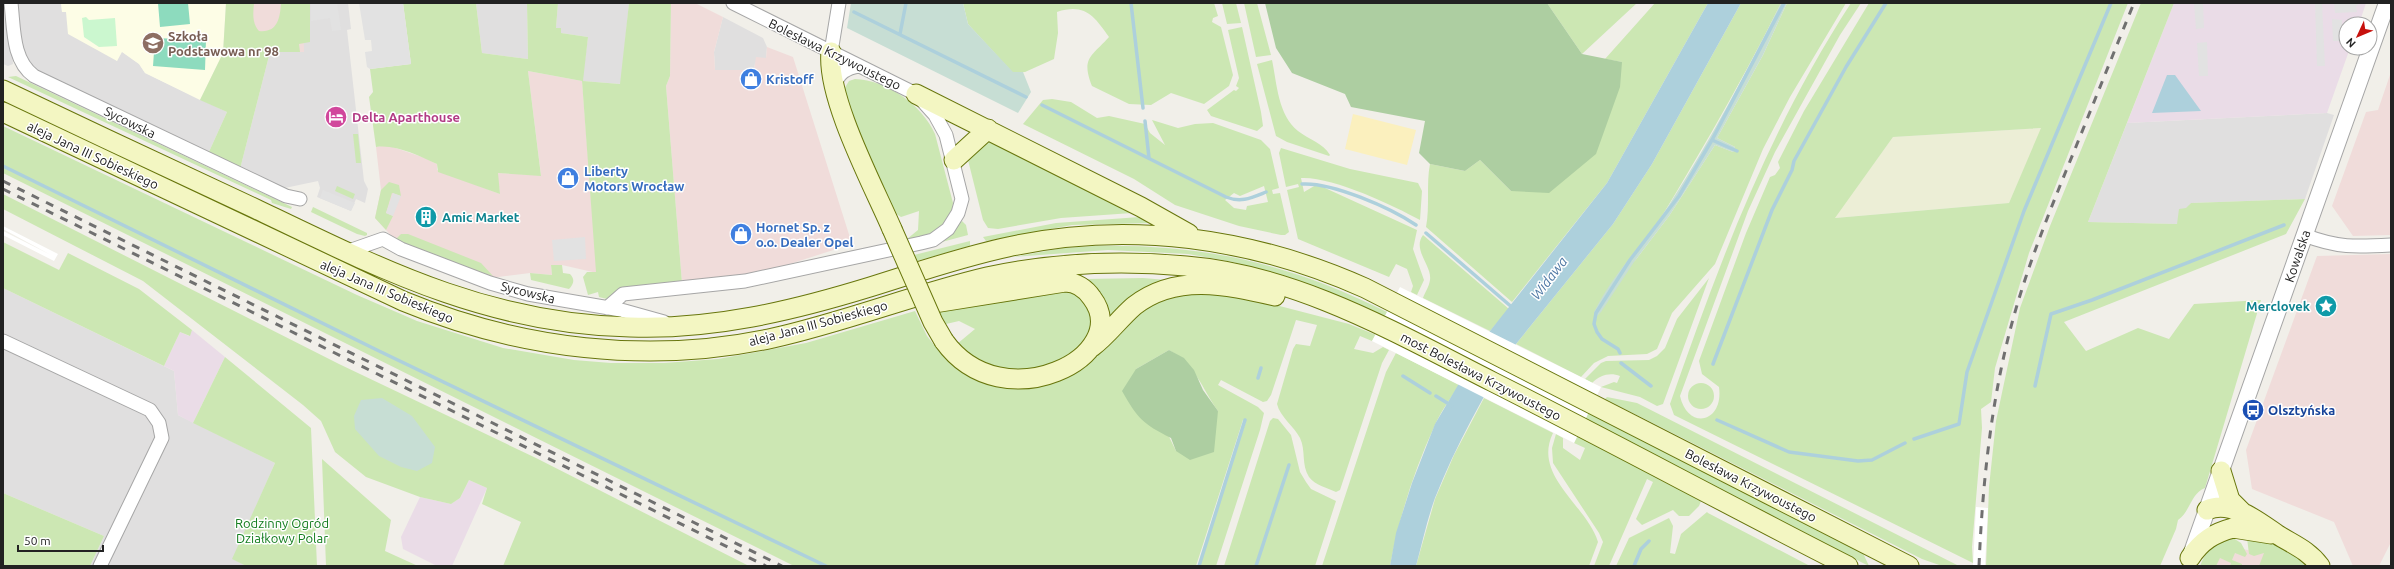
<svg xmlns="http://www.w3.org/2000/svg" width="2394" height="569" font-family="Ubuntu,sans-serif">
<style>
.residential{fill:#e0dfdf}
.commercial{fill:#f0dcda}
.industrial{fill:#eadce7}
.education{fill:#fdfde6}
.farmland{fill:#eceed6}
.grass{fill:#cce7b3;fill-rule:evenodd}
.forest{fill:#adcea1}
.wetland{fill:#c7ded4}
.sand{fill:#fbf0be}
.park{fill:#cbf7cf}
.pitch{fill:#8ddbbe}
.parking{fill:#e2e2e2}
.water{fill:#add0dc}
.pier{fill:#fff}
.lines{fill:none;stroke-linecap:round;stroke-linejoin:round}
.stream{stroke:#add0dc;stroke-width:3.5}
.minor-casing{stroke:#a6a6a6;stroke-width:15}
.tertiary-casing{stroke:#a6a6a6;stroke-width:18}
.secondary-casing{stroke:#68760c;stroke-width:21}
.minor{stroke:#fff;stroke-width:13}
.tertiary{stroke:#fff;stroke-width:16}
.secondary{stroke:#f3f6c2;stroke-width:19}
.rail{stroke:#707070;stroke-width:3;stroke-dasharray:8 8;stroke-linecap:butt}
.secondary-bridge-casing{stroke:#68760c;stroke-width:21;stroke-linecap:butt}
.secondary-bridge{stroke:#f3f6c2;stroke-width:19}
.labels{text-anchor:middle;stroke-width:3;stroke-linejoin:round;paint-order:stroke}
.education-label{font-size:13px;font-weight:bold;fill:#785e54;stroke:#fff;text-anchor:start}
.street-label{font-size:13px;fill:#222;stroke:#fff}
.shop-label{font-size:13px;font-weight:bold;fill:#366cbe;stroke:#fff;text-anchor:start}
.hotel-label{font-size:13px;font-weight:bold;fill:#b23c85;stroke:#fff;text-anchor:start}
.culture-label{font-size:13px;font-weight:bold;fill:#0d838f;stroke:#fff;text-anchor:start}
.transit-label{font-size:13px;font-weight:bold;fill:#164399;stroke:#fff;text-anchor:start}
.park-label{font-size:13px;fill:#137d1e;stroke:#fff}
.water-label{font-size:14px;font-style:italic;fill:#5079a5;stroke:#fff}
</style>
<rect width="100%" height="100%" fill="#f1efe9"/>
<path class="residential" d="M3 3H7L13 64 8 66 3 64Z
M17 3H61L62 12H66L117 61 121 51 139 64 145 73 227 112 208 154 33 70 23 56Z
M303 3H348L351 29 347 30 364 181 368 189 365 203 356 199 351 211 317 197 320 188 318 181 280 189 240 169 270 52Z
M476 3H527L528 59 482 53Z
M558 3H629L621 84 582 81 588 37 561 33 556 28Z
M723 17 763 38 767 47 766 58 755 63 754 70H715L714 52Z
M2327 113 2334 115 2305 199 2191 203 2177 224 2088 222 2127 123Z
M3 288 174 371 178 415 275 463 233 559 246 566H90L104 536 3 493Z"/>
<path class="commercial" d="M226 3H303L304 52H270Z
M671 3H695L723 17 714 52 715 70H754L756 57 766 58 767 47 793 57 852 244 768 271 722 279 682 283 666 86 670 76Z
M528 71 582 81 597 273 562 265H551L552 275 530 273 490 278 396 241 375 218 381 190 376 147 387 145 425 158 437 164V170L500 194 497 173 541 175Z
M2391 72V235L2353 236 2332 206 2366 112 2378 110Z
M2391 254V542L2379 566H2353L2334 522 2252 489 2246 450 2317 256Z
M2226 546 2264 553 2272 566H2212Z"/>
<path class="industrial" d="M2174 3H2366L2359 24H2346V48H2350L2327 113 2127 123Z
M192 330 225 357 193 423 178 415 174 371 164 366 180 332 189 336Z
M469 480 487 488 452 566H437L403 549 401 537 420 497 451 504 460 498Z"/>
<path class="education" d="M61 3H226L223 53 200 100 145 73 139 64 122 52 117 61 68 34 66 12H62Z"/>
<path class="farmland" d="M2042 128 2009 203 1834 218 1893 137Z"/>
<path class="grass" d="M226 3H254C253 14 252 23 259 31 277 33 280 19 281 3H310V42L299 44 300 52H270L240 169 208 154 227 112 200 100 223 53Z
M403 3H476L482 53 528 59 527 3H558L556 28H561V33L588 37 583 81 620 84 629 3H671L670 76 666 86 682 283 622 288 607 299 599 297 598 292 588 295 583 277 587 272H596L582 81 528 71 541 176 498 173 500 194 438 172 437 164C419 156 396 144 376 147L369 97 373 92 370 69 411 64Z
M963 3H1214L1218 16 1213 18 1212 22 1221 27 1233 75 1229 86 1204 104 1171 93 1151 105 1129 104 1092 86C1081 58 1091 57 1109 37 1094 16 1085 3 1057 12L1058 33 1054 59 1025 72 1013 73 968 24Z
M1222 3H1236L1241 23 1227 24Z
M1244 3H1257L1271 55 1256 57Z
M1547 3H1637L1582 54Z
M1655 3H1708L1607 183 1512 302 1426 227C1430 206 1426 184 1430 164L1465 171 1480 160 1511 191 1622 62 1605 59Z
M1741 3H1781C1737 92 1686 177 1634 262L1669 216 1715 145 1733 152 1735 147 1717 138 1763 55 1787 3H1846L1790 97 1763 149 1715 264 1672 313 1657 349 1647 354 1608 356 1594 363 1581 377 1516 344 1613 224 1652 164Z
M1851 3H1861L1840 35 1775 152 1748 211 1680 396C1688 431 1724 423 1719 387L1702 374 1699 361 1746 233 1770 177 1775 175 1780 168 1778 162 1804 111 1869 3H2128L2029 253 1995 368 1991 402 1981 409 1982 428 1972 547 1973 563 1674 415 1670 404C1720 261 1768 131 1851 3ZM2041 128 2009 203 1835 218 1893 137Z
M2141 3H2174L2088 222 2177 224 2179 209 2186 208 2191 203 2305 199 2286 234 2064 322 2086 351 2138 328 2169 339 2194 304 2261 300 2205 488C2191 493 2190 512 2178 520L2176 529 2160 566H1986L1989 487 1996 421 2020 308 2050 226Z
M1242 27 1261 112 1263 126 1257 131 1211 116 1207 110 1234 90 1236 91 1239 88 1236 86 1239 78 1228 30Z
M1272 60C1277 84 1278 115 1298 131 1308 139 1323 143 1330 155L1329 156 1287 142 1276 136 1257 64Z
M16 76 292 207 291 209 272 203 271 200 8 77Z
M855 79C887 80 922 105 935 134L953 203C951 229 929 235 908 240L907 239 918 230 919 211 901 217 892 211 852 119 844 89 849 81Z
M1052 99 1071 102 1097 118 1109 116 1145 124 1150 133 1165 145 1152 120 1178 128 1195 124 1213 123 1261 140 1270 149 1279 188 1272 190 1273 194 1280 193 1289 232 1285 235H1281L1239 226 1175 205 1134 179 1023 124 1043 100ZM1264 186 1268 202 1247 206 1246 210 1234 208 1225 200 1234 193 1240 196Z
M3 126 357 295 417 321 503 348 574 360 611 363H664L718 359 806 343 915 311 927 336 938 350 964 370 990 384 1009 387 1034 386 1149 299 1193 288 1253 299 1349 324 1376 335 1372 341 1360 336 1354 349 1373 353 1383 347 1389 350 1382 363 1340 490 1336 492C1327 488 1315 485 1309 477 1301 465 1306 450 1300 438 1294 426 1280 417 1277 404L1293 349 1296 344 1310 346 1317 325 1296 320 1271 395 1267 401 1263 402 1221 380 1218 385 1258 407 1264 413 1260 430 1216 566H1199L1246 421 1243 420 1196 566H794L3 173ZM1169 350C1196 365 1201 387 1218 411L1176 451 1136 369Z
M353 134H358L361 163H356Z
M992 142 1132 213 1061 218 998 229 988 228 983 220 967 156 982 143Z
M1281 148 1350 169 1418 183 1422 191 1420 220C1393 205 1331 176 1301 178L1304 192 1316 185 1325 188 1417 230 1413 249 1424 280 1417 295 1411 292 1413 286 1407 269 1396 264 1389 277 1298 239 1287 190 1299 187 1298 184 1286 187 1279 153Z
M121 156 319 249 318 253 120 157Z
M389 182 399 185 401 196 392 193 386 213 393 216 386 230 375 218 381 190Z
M337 186 355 194 353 199 335 191Z
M3 194 339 364 536 458 749 566H503L521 522 482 504 487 488 469 480 460 498 451 504 420 497 366 477 335 452 321 421 303 405 143 281 3 209Z
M313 207 367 233V235L365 236 357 234 311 212Z
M1140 217 1152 223 1072 225 986 241 983 237 1056 223Z
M962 221 966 225 968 235 938 243Z
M401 234H408L481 263 493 276 402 246 396 239Z
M1423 235 1509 309 1490 331 1423 298C1425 292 1429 287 1430 280 1432 265 1412 250 1423 235Z
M970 241V246L917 261 914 255Z
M3 242 59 270 68 253 139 289 192 330 190 336 180 332 164 366 3 288Z
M1094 246C1204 244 1289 263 1387 312L1385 316 1323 290 1233 262 1188 254 1108 250 1013 257 1063 248Z
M551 265H562L563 273 570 274C575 279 574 284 569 289L531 280 530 273 552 275Z
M1143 278 1167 280 1106 326 1084 279Z
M1709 278 1663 404 1657 406 1640 397 1601 387 1614 382 1617 383 1620 376C1610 372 1600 375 1592 383L1585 379 1601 363 1606 361 1649 360 1657 356 1665 348 1677 319Z
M1064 287 1090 303 1092 331 1077 350 1042 369 1012 371 976 360 957 344 975 329 959 321 946 324 937 308Z
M1396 353 1459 385C1451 398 1441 411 1435 425 1414 470 1399 518 1390 566H1322L1386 372Z
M225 357 311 428 317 566H246L232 559 275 463 193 423Z
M1688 396a13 13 0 1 1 26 0a13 13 0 1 1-26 0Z
M1607 397 1637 403 1959 566H1942L1922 559 1605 399Z
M1484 398 1553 433C1532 476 1587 505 1598 542L1589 566H1416L1435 499 1454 455Z
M1583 410 1862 551 1869 566 1760 512 1580 416Z
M1273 418 1278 419 1291 435 1300 472 1306 482 1311 489 1336 501 1315 566H1224L1270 421Z
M1556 434 1563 438V448L1580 460 1585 448 1574 443 1578 435 1701 501 1699 506 1689 516H1679L1673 510 1642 525 1636 519 1653 482 1647 479 1609 566H1594L1603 542 1599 533 1553 463 1552 448Z
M322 459 391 520 385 551 418 566H326Z
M3 493 104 536 90 566H3Z
M1707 512 1708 513 1810 566H1616L1629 538 1669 518 1673 526 1670 553 1675 554 1681 534Z
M2233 538 2241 543 2247 554 2245 557 2235 553 2232 560 2242 564V566H2230L2231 563 2220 558 2216 566H2200C2206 549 2217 542 2233 538Z
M2247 538C2268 541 2294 548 2307 566H2259L2264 553 2254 556 2249 554Z"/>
<path class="forest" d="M1265 3H1547L1582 54 1622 62 1620 87 1596 154 1549 193 1511 191 1480 160 1465 171 1430 164 1419 153 1425 121 1351 107 1345 94 1292 73 1276 48Z
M1169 350 1184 358 1194 370 1203 390 1218 411 1214 452 1190 460 1176 451 1171 438C1143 424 1138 419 1122 391L1136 369Z"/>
<path class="wetland" d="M851 3H963L968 24 1013 72H1023L1031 92 1018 113 847 28Z
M1781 3H1787L1763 55 1717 138 1735 147 1733 152 1715 145 1669 216 1634 262 1601 312 1596 317 1594 312C1614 272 1645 242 1669 205 1710 141 1747 71 1781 3Z
M382 398 412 416 435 447 432 463 417 471 401 467 379 456 355 429 354 416 361 400Z"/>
<path class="sand" d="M1353 114 1416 130 1407 165 1345 149Z"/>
<path class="park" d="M86 17 89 20 115 18 117 46 99 47 84 37 82 18Z"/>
<path class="pitch" d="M158 3H188L190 24 160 27Z
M155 38 206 40 205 70 153 66Z"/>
<path class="parking" d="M311 3H337L341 30 332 31 330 18 311 21Z
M359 3H403L411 64 370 69 367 67 365 52 372 51 371 40H365Z
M2194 3H2203L2204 28 2196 29Z
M2315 3H2322L2325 66H2317Z
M2334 3H2360L2356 6 2357 12 2335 13Z
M2332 19 2342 20 2343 41H2333Z
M2207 42 2208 76H2199L2197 43Z
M323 190 355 203 351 211 320 198Z
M393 193 401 196 393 216 386 213Z
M585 237 586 259 554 261 552 240Z"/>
<path class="water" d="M1708 3H1741L1652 164 1613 224 1516 344C1485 392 1456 445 1435 498 1427 520 1422 544 1416 566H1390L1396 533 1412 483 1435 424 1490 331 1607 183Z
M2167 75H2175L2201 111 2152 113Z"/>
<path class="pier" d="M3 226 58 254 54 261 3 235V231L51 255 3 229Z
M1400 287 1601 387 1574 443 1372 341Z
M1976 507 1988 508 1985 566H1973Z"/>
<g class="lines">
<path class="stream" d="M1131 3 1143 108
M854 12 1026 97
M900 34 906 3
M1042 105 1226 197C1241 203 1251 198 1266 192
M1145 121 1149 158
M1712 140 1737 151
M3 166 379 351 826 566
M1302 184C1332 182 1391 208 1416 225
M1426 233 1514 309
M1620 353 1618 349 1602 339 1597 332 1594 324 1596 313 1630 260 1679 196 1712 140 1784 3
M1621 363 1651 386
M1713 364 1772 210 1792 170 1794 161 1846 67 1886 3
M1403 376 1430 393
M1258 378 1261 368
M2035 386 2051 314 2092 300 2284 225
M1436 396 1452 406
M1717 420 1789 452 1858 461 1872 460 1905 443
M1914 439 1959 424 1967 372 2024 211 2111 3
M1199 566 1245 420
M1256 566 1289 465
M1634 566 1641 549 1649 541"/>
<g class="minor-casing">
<path id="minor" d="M11 3C14 28 12 60 34 76L286 196 300 199
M831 52 839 3
M834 87C838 73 846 68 859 66
M2304 235C2338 248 2355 247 2391 245
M346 252 383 239 401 249 490 283 528 294 621 310 664 322
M607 308 623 294 745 281 921 243 933 240 948 229 958 213 962 199 946 135 935 115 916 94 733 3
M3 341 150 410 159 423 162 438 100 566"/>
</g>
<g class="tertiary-casing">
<path id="tertiary" d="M2191 555 2387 3"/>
</g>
<g class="secondary-casing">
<path id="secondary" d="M831 52C826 97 873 185 892 229
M3 90C87 130 172 170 256 209 381 269 488 324 630 327 712 330 792 311 870 287 915 273 961 257 1008 247 1129 220 1253 238 1365 288L1909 566
M916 94 1141 207 1189 234
M3 112 403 301C519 349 649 365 773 338 845 322 915 294 987 277 1052 263 1120 260 1186 266 1297 275 1396 333 1493 382 1612 442 1730 506 1848 566
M954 160 988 129
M928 304 1065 282C1076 282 1086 289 1092 298 1135 355 1003 423 944 341
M1092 347C1108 335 1119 319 1134 306 1176 273 1227 285 1275 296
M2221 471 2230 500 2244 514
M2207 510C2231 499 2259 522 2278 535 2294 545 2308 550 2320 566
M2190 558C2201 541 2214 533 2233 528L2271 534"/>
</g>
<use href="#minor" class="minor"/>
<use href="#tertiary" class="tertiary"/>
<use href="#secondary" class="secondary"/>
<path class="rail" d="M3 181 782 566
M3 189 766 566
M1979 566C1982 494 1989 421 2005 351 2019 289 2042 230 2066 171 2089 115 2111 59 2134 3"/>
<g class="secondary-bridge-casing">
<path id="secondary-bridge" d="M892 229 933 322 944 341"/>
</g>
<use href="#secondary-bridge" class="secondary-bridge"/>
</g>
<defs>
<g id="school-disc" transform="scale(1.15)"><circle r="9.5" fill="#8d6e63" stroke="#fff"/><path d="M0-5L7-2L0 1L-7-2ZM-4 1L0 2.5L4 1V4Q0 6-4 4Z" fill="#fff"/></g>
<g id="shop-disc" transform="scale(1.15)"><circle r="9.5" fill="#3f7fe0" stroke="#fff"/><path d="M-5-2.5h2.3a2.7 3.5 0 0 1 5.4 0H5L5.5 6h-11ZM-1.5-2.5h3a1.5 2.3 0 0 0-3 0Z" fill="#fff"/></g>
<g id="hotel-disc" transform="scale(1.15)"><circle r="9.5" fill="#d1479c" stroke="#fff"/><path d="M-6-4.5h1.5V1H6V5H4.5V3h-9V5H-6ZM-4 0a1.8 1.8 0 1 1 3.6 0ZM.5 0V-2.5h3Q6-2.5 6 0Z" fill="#fff"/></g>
<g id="building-disc" transform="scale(1.15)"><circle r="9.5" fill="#0f9aa8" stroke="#fff"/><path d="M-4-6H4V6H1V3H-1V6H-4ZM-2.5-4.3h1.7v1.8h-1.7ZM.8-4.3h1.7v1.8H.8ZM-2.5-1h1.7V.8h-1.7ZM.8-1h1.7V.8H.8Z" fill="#fff"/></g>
<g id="sight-disc" transform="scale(1.15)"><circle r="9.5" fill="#0f9aa8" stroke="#fff"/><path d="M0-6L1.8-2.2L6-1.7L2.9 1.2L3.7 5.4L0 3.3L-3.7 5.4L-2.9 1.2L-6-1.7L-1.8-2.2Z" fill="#fff"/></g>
<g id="bus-disc" transform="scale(1.15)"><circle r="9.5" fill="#1a4fb4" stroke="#fff"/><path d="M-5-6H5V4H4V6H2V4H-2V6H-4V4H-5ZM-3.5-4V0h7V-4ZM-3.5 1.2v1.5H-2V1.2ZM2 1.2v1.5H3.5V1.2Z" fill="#fff"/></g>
</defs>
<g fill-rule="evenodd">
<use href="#school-disc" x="153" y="43"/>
<use href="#shop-disc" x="751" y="79"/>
<use href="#hotel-disc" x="336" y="117"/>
<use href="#shop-disc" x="568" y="178"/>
<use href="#building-disc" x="426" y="217"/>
<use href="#shop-disc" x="741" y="234"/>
<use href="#sight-disc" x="2326" y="306"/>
<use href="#bus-disc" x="2253" y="410"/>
</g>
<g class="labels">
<g class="education-label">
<text x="168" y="41">Szkoła<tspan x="168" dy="15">Podstawowa nr 98</tspan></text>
</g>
<g class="street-label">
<text transform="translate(835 54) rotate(26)" y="5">Bolesława Krzywoustego</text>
<text transform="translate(130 122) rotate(26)" y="5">Sycowska</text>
<text transform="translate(93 155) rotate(25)" y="5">aleja Jana III Sobieskiego</text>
<text transform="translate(2297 256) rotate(-71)" y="5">Kowalska</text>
<text transform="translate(387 291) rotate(23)" y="5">aleja Jana III Sobieskiego</text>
<text transform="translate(528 292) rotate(14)" y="5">Sycowska</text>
<text transform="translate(818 323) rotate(-15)" y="5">aleja Jana III Sobieskiego</text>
<text transform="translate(1481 376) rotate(27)" y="5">most Bolesława Krzywoustego</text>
<text transform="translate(1751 485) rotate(27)" y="5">Bolesława Krzywoustego</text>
</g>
<g class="shop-label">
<text x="766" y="84">Kristoff</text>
<text x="584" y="176">Liberty<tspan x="584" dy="15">Motors Wrocław</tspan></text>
<text x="756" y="232">Hornet Sp. z<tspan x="756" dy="15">o.o. Dealer Opel</tspan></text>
</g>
<g class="hotel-label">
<text x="352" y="122">Delta Aparthouse</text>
</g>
<g class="culture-label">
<text x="442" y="222">Amic Market</text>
<text x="2310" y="311" text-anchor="end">Merclovek</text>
</g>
<g class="transit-label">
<text x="2268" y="415">Olsztyńska</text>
</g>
<g class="park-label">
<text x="282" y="528">Rodzinny Ogród<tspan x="282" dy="15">Działkowy Polar</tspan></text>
</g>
<g class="water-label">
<text transform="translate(1549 278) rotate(-52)" y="5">Widawa</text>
</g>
</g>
<rect width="2394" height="569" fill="none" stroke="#222222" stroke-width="8"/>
<g transform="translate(2358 36) rotate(226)"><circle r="19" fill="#ffffff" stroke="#a7a7a7"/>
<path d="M0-3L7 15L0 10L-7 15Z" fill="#c7110d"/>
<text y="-6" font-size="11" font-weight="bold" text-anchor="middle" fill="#222222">N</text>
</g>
<path d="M18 545v6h85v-6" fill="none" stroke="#222222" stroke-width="2"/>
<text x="24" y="545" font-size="12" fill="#222222" stroke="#ffffff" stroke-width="3" paint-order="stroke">50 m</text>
</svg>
